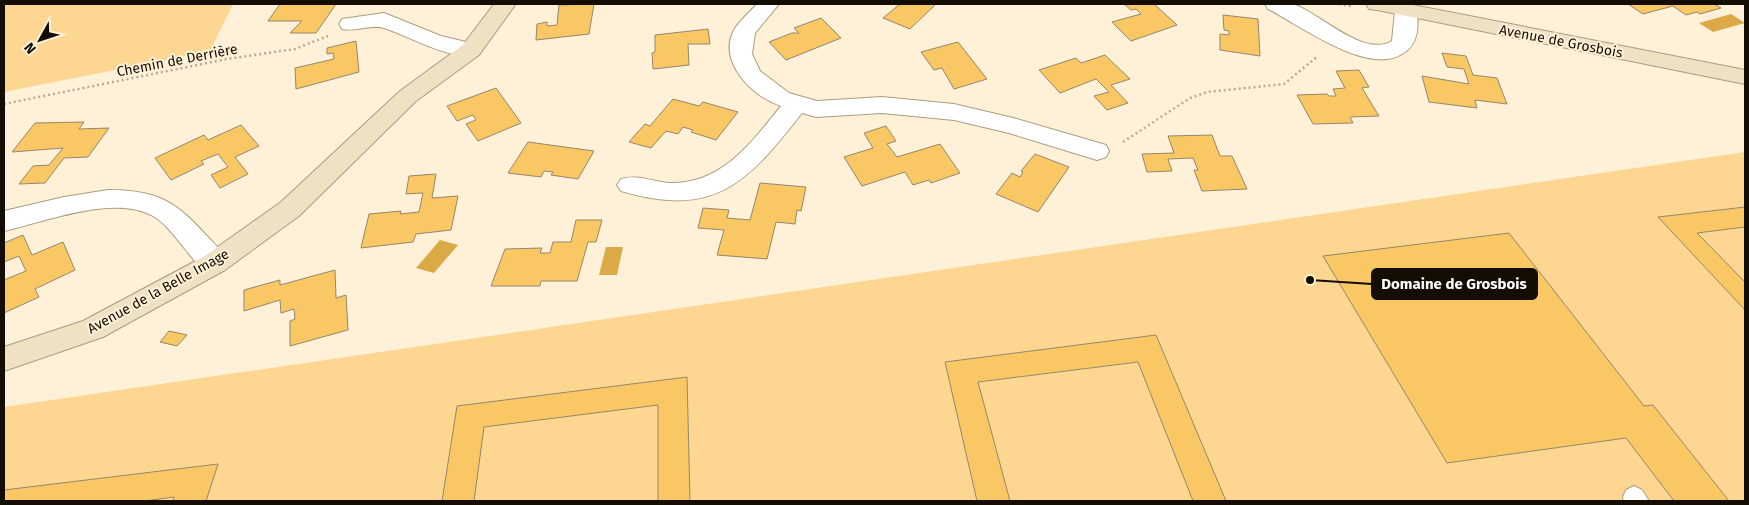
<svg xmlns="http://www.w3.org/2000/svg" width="1749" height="505" font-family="'Fira Sans',sans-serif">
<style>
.green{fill:#fdd792}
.water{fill:#dbaa46}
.building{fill:#fac765;stroke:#96866a}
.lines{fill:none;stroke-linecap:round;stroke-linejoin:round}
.lane-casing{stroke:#ac9c7f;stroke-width:2}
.street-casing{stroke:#ac9c7f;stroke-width:2}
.secondary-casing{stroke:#ac9c7f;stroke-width:2}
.path{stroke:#b5aa96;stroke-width:2.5;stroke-dasharray:2 3;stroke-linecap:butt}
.lane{fill:#fff;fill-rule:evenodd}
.street{fill:#fff;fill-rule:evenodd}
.secondary{fill:#efe1c3;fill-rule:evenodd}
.labels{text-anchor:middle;stroke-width:4;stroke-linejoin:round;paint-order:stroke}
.street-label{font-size:14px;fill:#130d04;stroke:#fff1d8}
.leader{fill:none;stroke:#130d04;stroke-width:2}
.callout-dot{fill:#130d04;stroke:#fff1d8;stroke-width:2}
.callout{fill:#130d04;stroke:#130d04;stroke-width:2}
.callout-label{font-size:15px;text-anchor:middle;font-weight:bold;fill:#fff}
</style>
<rect width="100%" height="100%" fill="#fff1d8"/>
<path class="green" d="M4 4H233L210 51 4 92Z
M1745 152V501H4V407Z"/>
<path class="water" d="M1731 14 1745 23 1713 32 1699 23Z
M440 240 458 245 434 273 416 268Z
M606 247H623L617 275H599Z"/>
<path class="building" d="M280 4H336L316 33H290L302 21H268Z
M594 4 589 34 536 40 537 24 547 22V26L557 25 559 5Z
M900 4H936L910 29 883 18Z
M1124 4H1154L1177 25 1131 41 1112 22 1141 14 1136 9 1131 10Z
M1628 4H1714L1721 8 1700 14 1697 12 1686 15 1673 6 1643 14Z
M1223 15 1258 19 1260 56 1220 50V34L1229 35V31L1224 30Z
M821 18 841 38 786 60 769 42 792 33H799L794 28Z
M708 29 710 44H688L689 65 653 69 652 53 655 52V35Z
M356 41 359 72 296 89 295 68 334 59 333 53 327 54V48Z
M958 42 987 79 954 89 942 68 934 70 921 52Z
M1442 53 1466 56 1473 75 1497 78 1507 104 1475 100 1477 108 1429 102 1422 76 1469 84 1464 69 1447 67Z
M1105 55 1130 79 1111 85 1128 103 1107 110 1094 96 1109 92 1096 79 1060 93 1039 70 1076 58 1081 63Z
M1359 70 1369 87 1362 88 1379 116 1350 117 1353 123 1313 124 1297 95 1327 94 1329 96H1336L1333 89 1345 88 1336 71Z
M496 88 521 123 478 141 466 124 476 120 473 115 457 121 447 106Z
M673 99 699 106 703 102 738 112 716 140 691 132 693 130 683 127 678 134 666 131 651 148 629 142 645 124 650 126Z
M84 122 79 129 109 128 88 157 64 158 45 183 19 184 33 166 49 165 63 148 12 152 35 123Z
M241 125 259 146 235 157 248 174 220 188 211 175 228 167 218 154 201 161 204 164 171 180 155 158 204 135 208 140Z
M886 126 896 141 887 144 897 157 940 144 960 173 931 183 929 180 913 185 905 172 862 186 844 157 873 148 864 133Z
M1212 135 1220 156H1232L1247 189 1202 191 1194 170H1198L1193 158 1168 159 1172 171 1147 172 1142 154 1174 153 1168 136Z
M528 142 594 151 578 179 551 175 553 172 544 171 541 177 508 173Z
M1035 154 1069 167 1038 212 996 194 1012 173 1020 177 1023 172 1021 171Z
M436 174 432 198 458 196 451 230 416 234 413 242 361 248 369 214 401 211 400 214 419 212 423 193 406 194 409 176Z
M760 183 806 187 801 211 797 210 795 224 776 222 767 259 717 255 724 230 698 228 703 208 729 210 727 218 750 220Z
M1745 207V227L1697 233 1745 282V310L1658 217Z
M576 220H602L596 242H588L577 281H541L540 286H491L505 249 542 248 540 253H550L553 242H571Z
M1509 233 1644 406 1653 405 1729 501H1674L1626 438 1447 463 1323 256Z
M23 235 32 255 63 242 75 270 35 289 39 297 4 313V280L26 271 19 256 4 262V243Z
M335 270 336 298 346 295 348 330 290 346V321L295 319 294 309 281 313 280 300 244 311V290L280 280V285Z
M169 331 187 335 177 346 160 342Z
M1156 335 1226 501H1193L1138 362 978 382 1010 501H977L945 362Z
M687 377 690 501H658V405L484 427 474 501H442L457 406Z
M218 464 206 501H173L174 497 144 501H4V490Z"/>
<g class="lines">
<g class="lane-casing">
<path id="lane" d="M1634 486 1642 490 1649 501H1624L1623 497 1626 490Z"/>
</g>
<g class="street-casing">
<path id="street" d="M757 4H779L755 33 752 54 760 71 789 93 817 101 882 97 954 104 1013 118 1106 145 1109 151 1106 157 1097 160 1009 133 954 120 882 113 816 117 802 113C748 182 715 219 621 191L617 185 621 179C637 174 653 182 670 183 722 184 751 143 781 106 753 97 717 62 734 30 739 21 750 12 757 4Z
M1265 4C1273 3 1285 2 1293 4 1320 13 1363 58 1392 41L1395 11 1398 6 1406 5 1414 6C1418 13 1418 24 1417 32 1415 42 1411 49 1402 54 1367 76 1300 25 1268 9Z
M384 13 441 36 479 45 482 50 479 55C453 62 409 36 384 28 371 24 356 32 342 29L339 24 342 19Z
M108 190C153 190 174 199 204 233 213 242 223 252 229 263L225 270C218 273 213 274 207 271 191 263 174 228 153 216 114 194 45 222 4 231V211L64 197Z"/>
</g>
<g class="secondary-casing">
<path id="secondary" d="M494 4 515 5 479 55 416 101 299 216 225 270 103 337 4 371V347L83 321 205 256 281 202 400 91 463 45Z
M1366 4H1408L1745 70V84L1377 10 1369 9Z"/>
</g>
<path class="path" d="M1339 4 1351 6
M4 104 227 59 295 49 328 36
M1123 142 1190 98 1207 92 1284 84 1318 56"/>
<use href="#lane" class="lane"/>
<use href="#street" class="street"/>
<use href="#secondary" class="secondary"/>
</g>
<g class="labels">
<g class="street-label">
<text transform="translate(1561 41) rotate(11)" y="5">Avenue de Grosbois</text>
<text transform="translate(177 60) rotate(-11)" y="5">Chemin de Derrière</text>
<text transform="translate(158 291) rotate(-29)" y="5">Avenue de la Belle Image</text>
</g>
</g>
<path class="leader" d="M1310 280L1372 284"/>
<circle class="callout-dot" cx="1310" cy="280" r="5"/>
<rect class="callout" x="1372" y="269" width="165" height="30" rx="5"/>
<g class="callout-label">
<text x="1454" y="289">Domaine de Grosbois</text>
</g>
<rect width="1749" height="505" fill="none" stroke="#130d04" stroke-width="10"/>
<g transform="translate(40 40) rotate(230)" stroke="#fff1d8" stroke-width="4" paint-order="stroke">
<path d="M0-4L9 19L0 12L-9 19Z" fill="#130d04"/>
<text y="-8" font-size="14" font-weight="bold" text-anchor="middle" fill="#130d04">N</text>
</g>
</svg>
